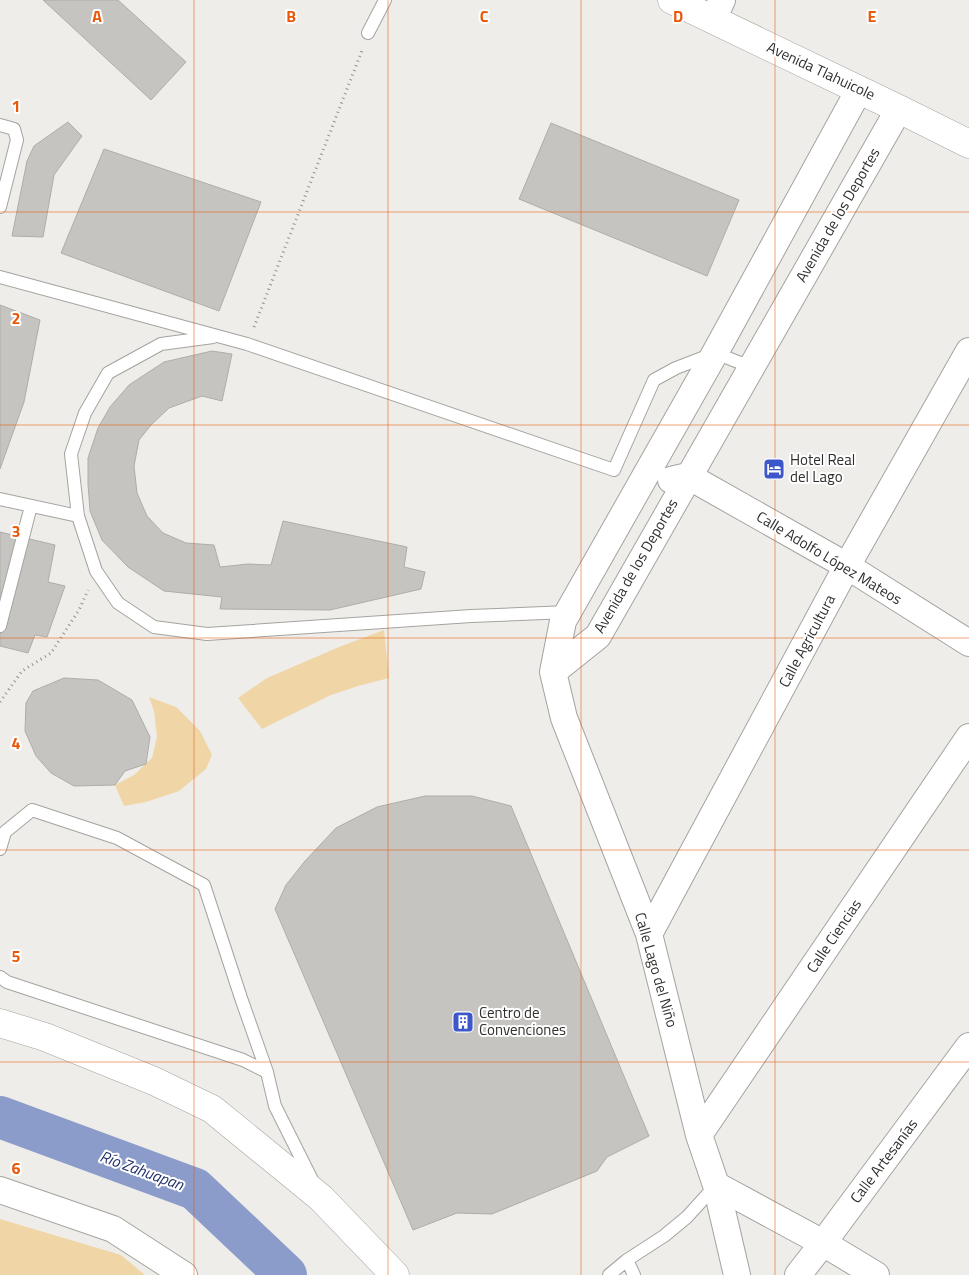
<svg xmlns="http://www.w3.org/2000/svg" width="969" height="1275" font-family="'Titillium Web',sans-serif">
<style>
.green{fill:#f0d6a7}
.lines{fill:none;stroke-linecap:round;stroke-linejoin:round}
.river{stroke:#8b9ccb;stroke-width:42}
.building{fill:#c6c4c0;stroke:#afada9}
.lane-casing{stroke:#a5a39f;stroke-width:14}
.street-casing{stroke:#a5a39f;stroke-width:28}
.secondary-casing{stroke:#a5a39f;stroke-width:29}
.path{stroke:#92918e;stroke-width:3;stroke-dasharray:1 4;stroke-linecap:butt}
.lane{stroke:#fff;stroke-width:12}
.street{stroke:#fff;stroke-width:26}
.secondary{stroke:#fff;stroke-width:28}
.grid{fill:none;stroke:#e8590c;stroke-width:1;stroke-opacity:0.55}
.labels{text-anchor:middle;stroke-width:4;stroke-linejoin:round;paint-order:stroke}
.street-label{font-size:15px;fill:#302f2d;stroke:#fff}
.poi-label{font-size:15px;fill:#302f2d;stroke:#fff;text-anchor:start}
.water-label{font-size:16px;font-style:italic;fill:#24336d;stroke:#fff}
.grid-label{font-size:16px;text-anchor:middle;font-weight:bold;fill:#e8590c;stroke:#fff;stroke-width:4;stroke-linejoin:round;paint-order:stroke}
</style>
<rect width="100%" height="100%" fill="#efede9"/>
<path class="green" d="M384 630 389 678 358 686 331 695 262 729 238 698 267 678 339 647Z
M149 697 176 707 200 731 212 755 206 769 179 791 146 802 124 806 115 785 134 775 152 758 157 737 154 711Z
M0 1219 121 1255 145 1275H0Z"/>
<g class="lines">
<path class="river" d="M0 1117 195 1189 286 1275"/>
</g>
<path class="building" d="M43 0H118L186 62 151 100Z
M68 122 82 136 54 175 43 237 12 236 27 161 34 146Z
M551 123 739 200 707 276 519 199Z
M104 149 261 202 219 311 61 253Z
M0 305 40 320 24 402 0 469Z
M212 351 232 354 222 401 202 396 169 408 151 425 139 440 134 466 137 493 147 516 163 533 186 543 214 545 220 567 248 564 271 565 283 521 407 547 404 567 425 572 421 589 330 610 220 609 222 597 164 591 128 567 102 540 90 511 88 484V458L98 428 110 407 129 385 164 362Z
M0 532 55 545 48 582 65 586 47 637 35 635 28 653 0 646Z
M64 678 98 680 132 700 150 737 146 764 125 771 115 785 74 786 51 773 36 756 25 731 26 703 33 691Z
M425 796H472L511 806 649 1136 607 1157 597 1171 492 1214 457 1213 413 1230 275 909 286 885 305 861 336 828 377 807Z"/>
<g class="lines">
<g class="lane-casing">
<path id="lane" d="M368 33 385 0
M0 125 14 129 17 140 0 207
M0 277 247 344 614 470 654 380 676 368 715 353 751 367
M213 337 161 344 108 373 85 413 71 454 78 516 96 571 118 603 154 627 207 634 471 616 568 612
M0 499 78 516
M0 626 31 506
M0 849 5 832 32 810 117 838 204 885 241 998 267 1072 275 1106 314 1184
M0 977 7 982 243 1060 267 1072
M627 1260 634 1275
M609 1275 627 1260 664 1236 687 1217 716 1185"/>
</g>
<g class="street-casing">
<path id="street" d="M713 20 722 0
M671 480 688 476 847 566 969 643
M553 672 598 636 899 109
M649 934 847 566 969 351
M699 1135 969 737
M716 1185 823 1243 876 1275
M0 1190 113 1229 184 1275
M737 1275 716 1185 699 1135 649 934 564 718 553 672 563 621 715 353 859 90
M798 1275 823 1243 969 1046"/>
</g>
<g class="secondary-casing">
<path id="secondary" d="M672 0 899 109 969 144
M0 1023 45 1037 154 1081 212 1109 321 1198 395 1275"/>
</g>
<path class="path" d="M254 327 363 48
M0 702 22 671 51 653 79 610 88 590"/>
<use href="#lane" class="lane"/>
<use href="#street" class="street"/>
<use href="#secondary" class="secondary"/>
</g>
<path class="grid" d="M194 0V1275M388 0V1275M581 0V1275M775 0V1275M0 212H969M0 425H969M0 638H969M0 850H969M0 1062H969"/>
<defs>
<g id="hotel-square" transform="scale(1.125)"><rect x="-9" y="-9" width="18" height="18" rx="4" fill="#3d57ca" stroke="#fff"/><path d="M-6-4.5h1.5V1H6V5H4.5V3h-9V5H-6ZM-4 0a1.8 1.8 0 1 1 3.6 0ZM.5 0V-2.5h3Q6-2.5 6 0Z" fill="#fff"/></g>
<g id="building-square" transform="scale(1.125)"><rect x="-9" y="-9" width="18" height="18" rx="4" fill="#3d57ca" stroke="#fff"/><path d="M-4-6H4V6H1V3H-1V6H-4ZM-2.5-4.3h1.7v1.8h-1.7ZM.8-4.3h1.7v1.8H.8ZM-2.5-1h1.7V.8h-1.7ZM.8-1h1.7V.8H.8Z" fill="#fff"/></g>
</defs>
<g fill-rule="evenodd">
<use href="#hotel-square" x="774" y="469"/>
<use href="#building-square" x="463" y="1022"/>
</g>
<g class="labels">
<g class="street-label">
<text transform="translate(821 71) rotate(25)" y="5">Avenida Tlahuicole</text>
<text transform="translate(838 215) rotate(-60)" y="5">Avenida de los Deportes</text>
<text transform="translate(829 558) rotate(31)" y="5">Calle Adolfo López Mateos</text>
<text transform="translate(636 566) rotate(-60)" y="5">Avenida de los Deportes</text>
<text transform="translate(807 641) rotate(-62)" y="5">Calle Agricultura</text>
<text transform="translate(834 936) rotate(-56)" y="5">Calle Ciencias</text>
<text transform="translate(656 970) rotate(74)" y="5">Calle Lago del Niño</text>
<text transform="translate(884 1161) rotate(-53)" y="5">Calle Artesanías</text>
</g>
<g class="poi-label">
<text x="790" y="465">Hotel Real<tspan x="790" dy="17">del Lago</tspan></text>
<text x="479" y="1018">Centro de<tspan x="479" dy="17">Convenciones</tspan></text>
</g>
<g class="water-label">
<text transform="translate(142 1170) rotate(20)" y="6">Río Zahuapan</text>
</g>
</g>
<g class="grid-label">
<text x="97" y="22">A</text>
<text x="291" y="22">B</text>
<text x="484" y="22">C</text>
<text x="678" y="22">D</text>
<text x="872" y="22">E</text>
<text x="16" y="112">1</text>
<text x="16" y="324">2</text>
<text x="16" y="537">3</text>
<text x="16" y="749">4</text>
<text x="16" y="962">5</text>
<text x="16" y="1174">6</text>
</g>
</svg>
